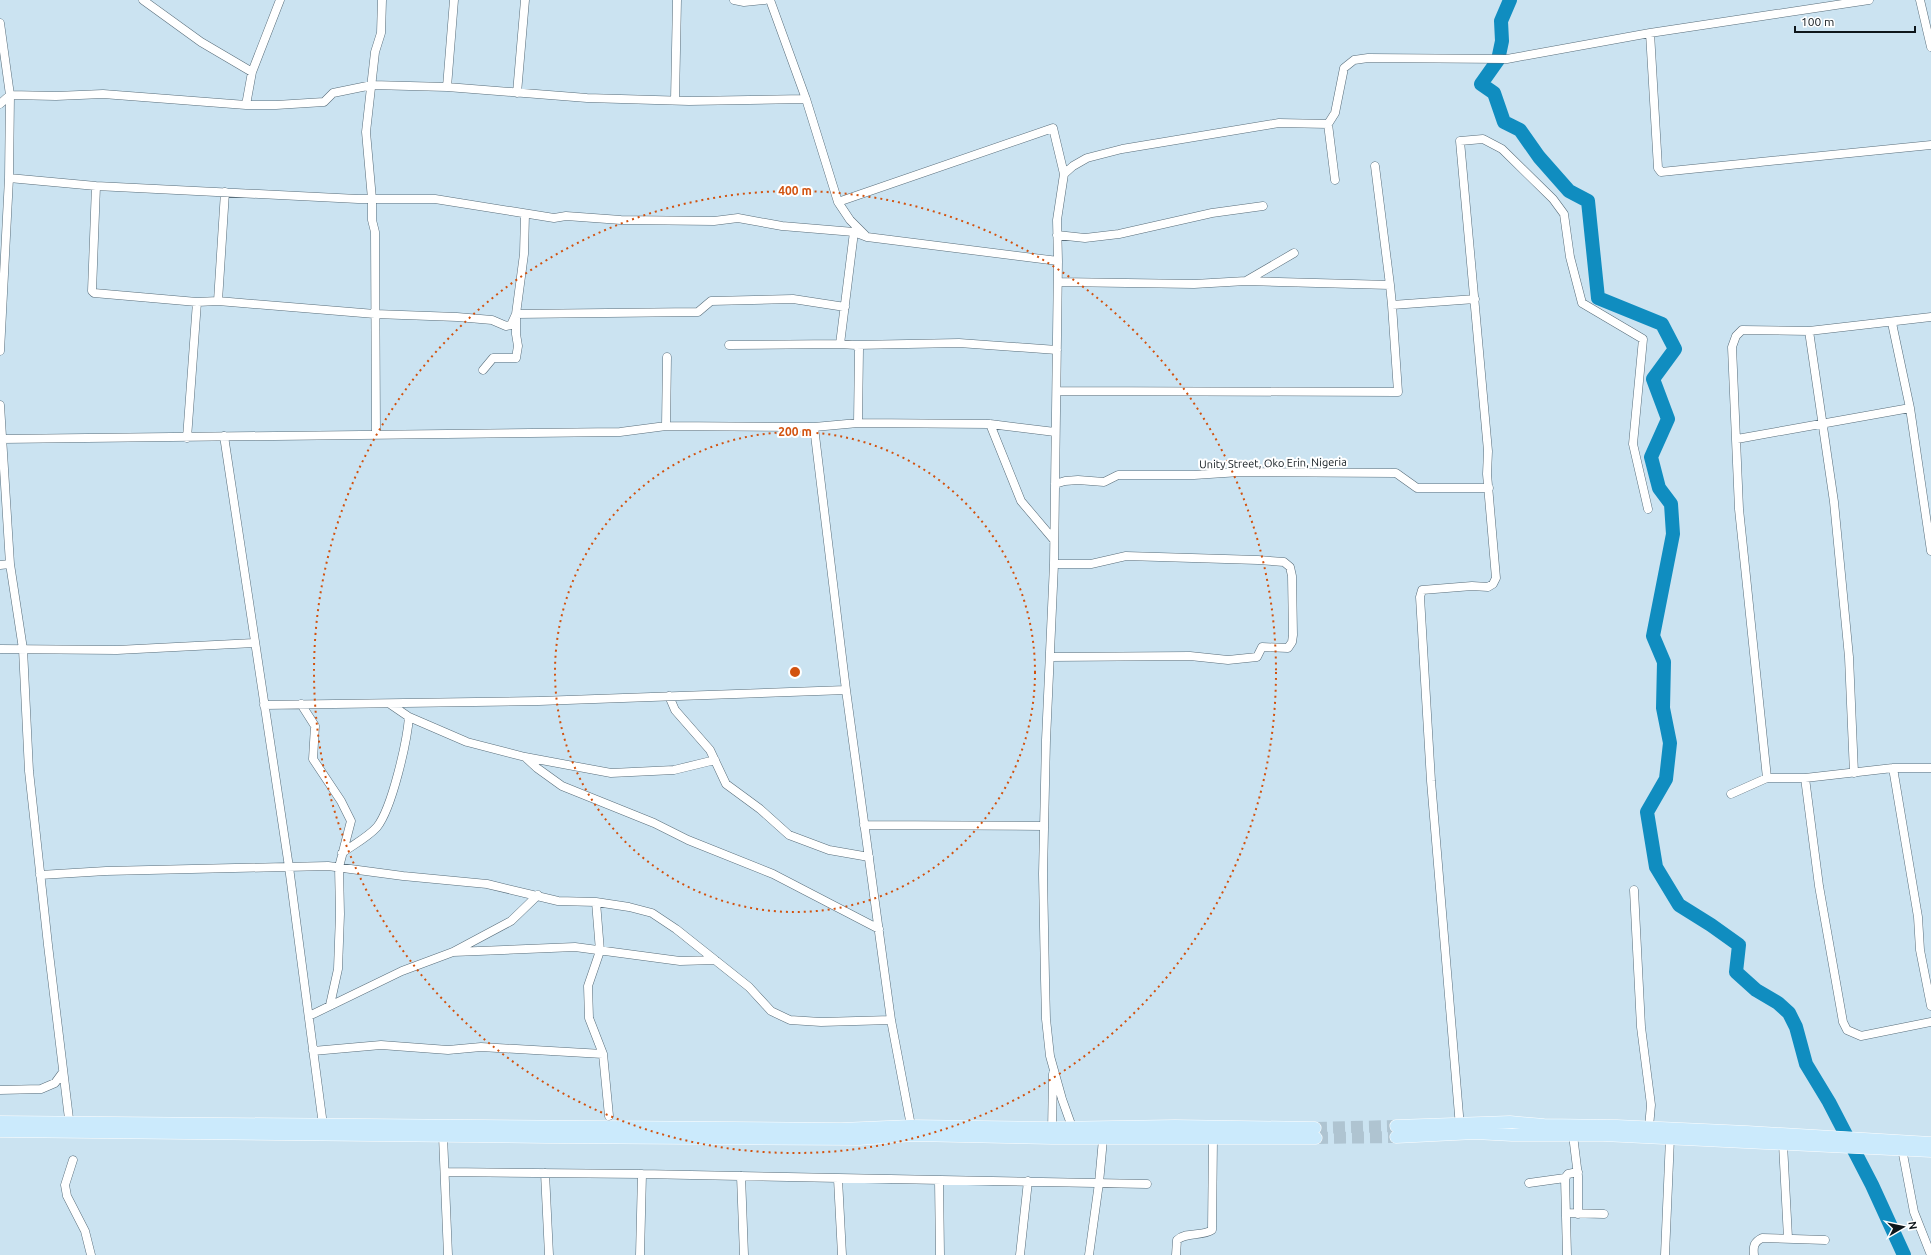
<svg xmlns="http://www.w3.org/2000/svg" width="1931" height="1255" font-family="Ubuntu,sans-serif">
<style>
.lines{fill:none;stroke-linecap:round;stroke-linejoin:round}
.river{stroke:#108dc0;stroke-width:14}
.primary-tunnel{stroke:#afc4d1;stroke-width:12;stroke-dasharray:12 6;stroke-linecap:butt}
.minor-casing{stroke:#586d7a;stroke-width:9}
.primary-casing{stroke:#fff;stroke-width:13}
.minor{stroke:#fff;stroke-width:8}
.primary{stroke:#cbeafc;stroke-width:12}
.ring{fill:none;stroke:#d2520e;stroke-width:2;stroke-dasharray:2 4}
.labels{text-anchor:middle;stroke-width:4;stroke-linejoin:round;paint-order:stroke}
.street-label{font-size:11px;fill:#0e161b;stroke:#fff}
.centre{fill:#d2520e;stroke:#fff;stroke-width:2}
.ring-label{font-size:12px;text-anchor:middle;font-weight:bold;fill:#d2520e;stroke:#fff;stroke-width:4;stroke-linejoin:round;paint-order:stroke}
</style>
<rect width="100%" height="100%" fill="#cbe3f1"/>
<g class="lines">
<path class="river" d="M1510 0 1501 21 1502 41 1498 60 1481 84 1494 93 1504 122 1520 130 1539 157 1569 191 1588 201 1598 298 1662 324 1675 349 1653 379 1668 419 1651 457 1659 488 1671 504 1673 534 1653 636 1664 662 1663 708 1670 743 1666 779 1647 812 1656 867 1679 905 1711 925 1739 945 1736 972 1756 990 1778 1003 1789 1013 1796 1027 1806 1064 1829 1102 1872 1185 1904 1255"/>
<path class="primary-tunnel" d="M1315 1128 1396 1126
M1316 1138 1396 1137"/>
<g class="minor-casing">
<path id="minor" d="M143 0 201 42 252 72
M734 0 744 2 765 0
M770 0 806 99 838 202 850 220 865 235
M1920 0 1931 47
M0 23 10 95 9 178 0 351
M1650 33 1658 168 1661 172 1931 145
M447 87 454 0
M517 93 525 0
M675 100 677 0
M0 104 10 95 56 96 103 94 246 105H276L324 102 333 93 372 85 447 87 587 98 689 101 806 99
M246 105 252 72 280 0
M1328 124 1335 180
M1375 166 1390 285
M9 178 96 186 358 199H435L554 218 566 216 621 220 714 221 738 218 782 226 854 232 867 237 1058 261 1054 564 1046 740 1043 874 1045 979 1046 1019 1050 1056 1062 1099 1072 1127
M96 186 92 291 94 293 197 302 218 301 375 314 457 317 492 320 506 326 511 325 516 314 698 312 711 301 793 299 845 307
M838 202 1053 128 1064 174
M854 232 840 344 856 345 859 349 858 423
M1057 235 1085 238 1119 234 1212 213 1263 206
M1058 261 1057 220 1064 174 1073 166 1087 158 1122 149 1279 123 1328 124 1335 113 1344 68 1354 60 1368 58 1507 59 1650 33 1869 0
M1246 281 1390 285 1392 305 1475 299
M1059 282 1194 284 1246 281 1294 253
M218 301 225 192
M1892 323 1910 408 1931 551
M1809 331 1834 502 1849 657 1854 773
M729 345 840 344
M856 345 959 343 1057 350
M483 370 493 358H516L518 346 516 334V314L524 254 525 214
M1058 391 1398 392 1392 305
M0 405 10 564 23 649 29 771 48 945 70 1127
M990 424 1021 501 1054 540
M666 426 667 357
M814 427 846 690 891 1020 912 1131
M376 434 375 232 372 220V199L366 132 375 52 381 33 382 0
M224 436 289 867 323 1125
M187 438 197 302
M2 439 620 432 666 426 814 427 858 423 990 424 1055 432
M1737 439 1910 408
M1055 484 1065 481 1078 480 1104 482 1118 475H1194L1240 472 1396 473 1417 488H1489
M0 565 10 564
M0 649 117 650 254 643
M1050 657 1190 656 1228 660 1257 657 1262 647 1288 648 1292 642 1293 635 1292 576 1290 567 1284 562 1258 560 1126 556 1091 564H1054
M669 696 675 710 710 750 726 784 760 809 789 835 829 850 869 857
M301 704 315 726 313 759 341 801 351 821 339 867 340 914 338 969 330 1005
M264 705 539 701 846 690
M409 717 467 742 525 757 537 768 562 786 654 823 688 840 773 874 879 929
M525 757 611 773 674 770 715 760
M1893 768 1918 917 1920 950 1931 1006
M1767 778 1739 509 1732 347 1736 336 1742 330 1809 331 1931 317
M1805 778 1819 886 1843 1022 1847 1030 1861 1036 1931 1022
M1731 794 1767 778H1805L1893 768H1931
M864 825 1044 826
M342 853C353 845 368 837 377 827 392 808 407 742 409 717L390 704
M40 875 106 871 328 866 403 876 487 884 558 901 596 902 629 907 652 913 676 929 749 987 771 1011 790 1020 821 1022 891 1020
M1634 890 1641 1027 1651 1105 1649 1127
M596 902 600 951 588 986 589 1018 603 1054
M453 952 575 947 680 961 715 960
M309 1016 402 971 453 952 511 921 538 895
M313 1051 381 1045 448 1050 481 1047 603 1054 609 1116
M0 1090 41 1089 55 1083 63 1072
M1460 1127 1431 781 1420 597 1422 590 1472 586 1488 587 1493 584 1496 578 1487 474 1488 451 1460 141 1483 139 1502 149 1553 199 1564 214 1570 257 1582 303 1643 339 1633 444 1648 509
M1052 1132 1053 1074
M1573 1135 1578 1176V1214
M443 1136 448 1255
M1783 1144 1788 1238
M1902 1149 1914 1212 1931 1255
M73 1160 65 1185 67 1196 85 1231 91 1255
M445 1172 642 1174 1147 1184
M545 1173 549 1255
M741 1176 744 1255
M838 1179 842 1255
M939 1180 940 1255
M1529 1183 1565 1178
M1567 1213 1604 1214
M640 1255 642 1174
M1020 1255 1028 1181
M1089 1255 1099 1183 1103 1139
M1176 1255 1177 1240C1187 1231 1201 1237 1212 1230L1213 1138
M1567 1255 1565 1178 1568 1174 1578 1172
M1665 1255 1670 1138
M1754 1255C1753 1246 1754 1242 1762 1238L1825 1240"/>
</g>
<g class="primary-casing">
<path id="primary" d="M0 1122 841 1129 911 1126 1053 1128 1175 1126 1315 1128
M1396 1126 1510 1122 1544 1125 1617 1126 1747 1132 1931 1143
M0 1131 547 1137 859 1139 913 1135 1052 1138H1316
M1396 1137 1475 1133 1512 1135H1603L1931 1151"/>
</g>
<use href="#minor" class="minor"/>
<use href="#primary" class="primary"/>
</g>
<g class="ring">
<circle cx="795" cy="672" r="240"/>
<circle cx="795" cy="672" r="481"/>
</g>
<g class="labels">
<g class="street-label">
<text transform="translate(1273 463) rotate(-1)" y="4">Unity Street, Oko Erin, Nigeria</text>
</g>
</g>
<circle cx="795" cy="672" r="6" class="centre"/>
<g class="ring-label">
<text x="795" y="195">400 m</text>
<text x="795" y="436">200 m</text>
</g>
<g transform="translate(1903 1227) rotate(81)" stroke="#ffffff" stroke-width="3" paint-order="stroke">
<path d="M0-3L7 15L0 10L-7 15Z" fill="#0e161b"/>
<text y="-6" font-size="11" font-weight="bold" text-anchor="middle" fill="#0e161b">N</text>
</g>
<path d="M1795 26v6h120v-6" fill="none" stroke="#0e161b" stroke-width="2"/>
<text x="1801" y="26" font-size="12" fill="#0e161b" stroke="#ffffff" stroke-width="3" paint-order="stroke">100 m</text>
</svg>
